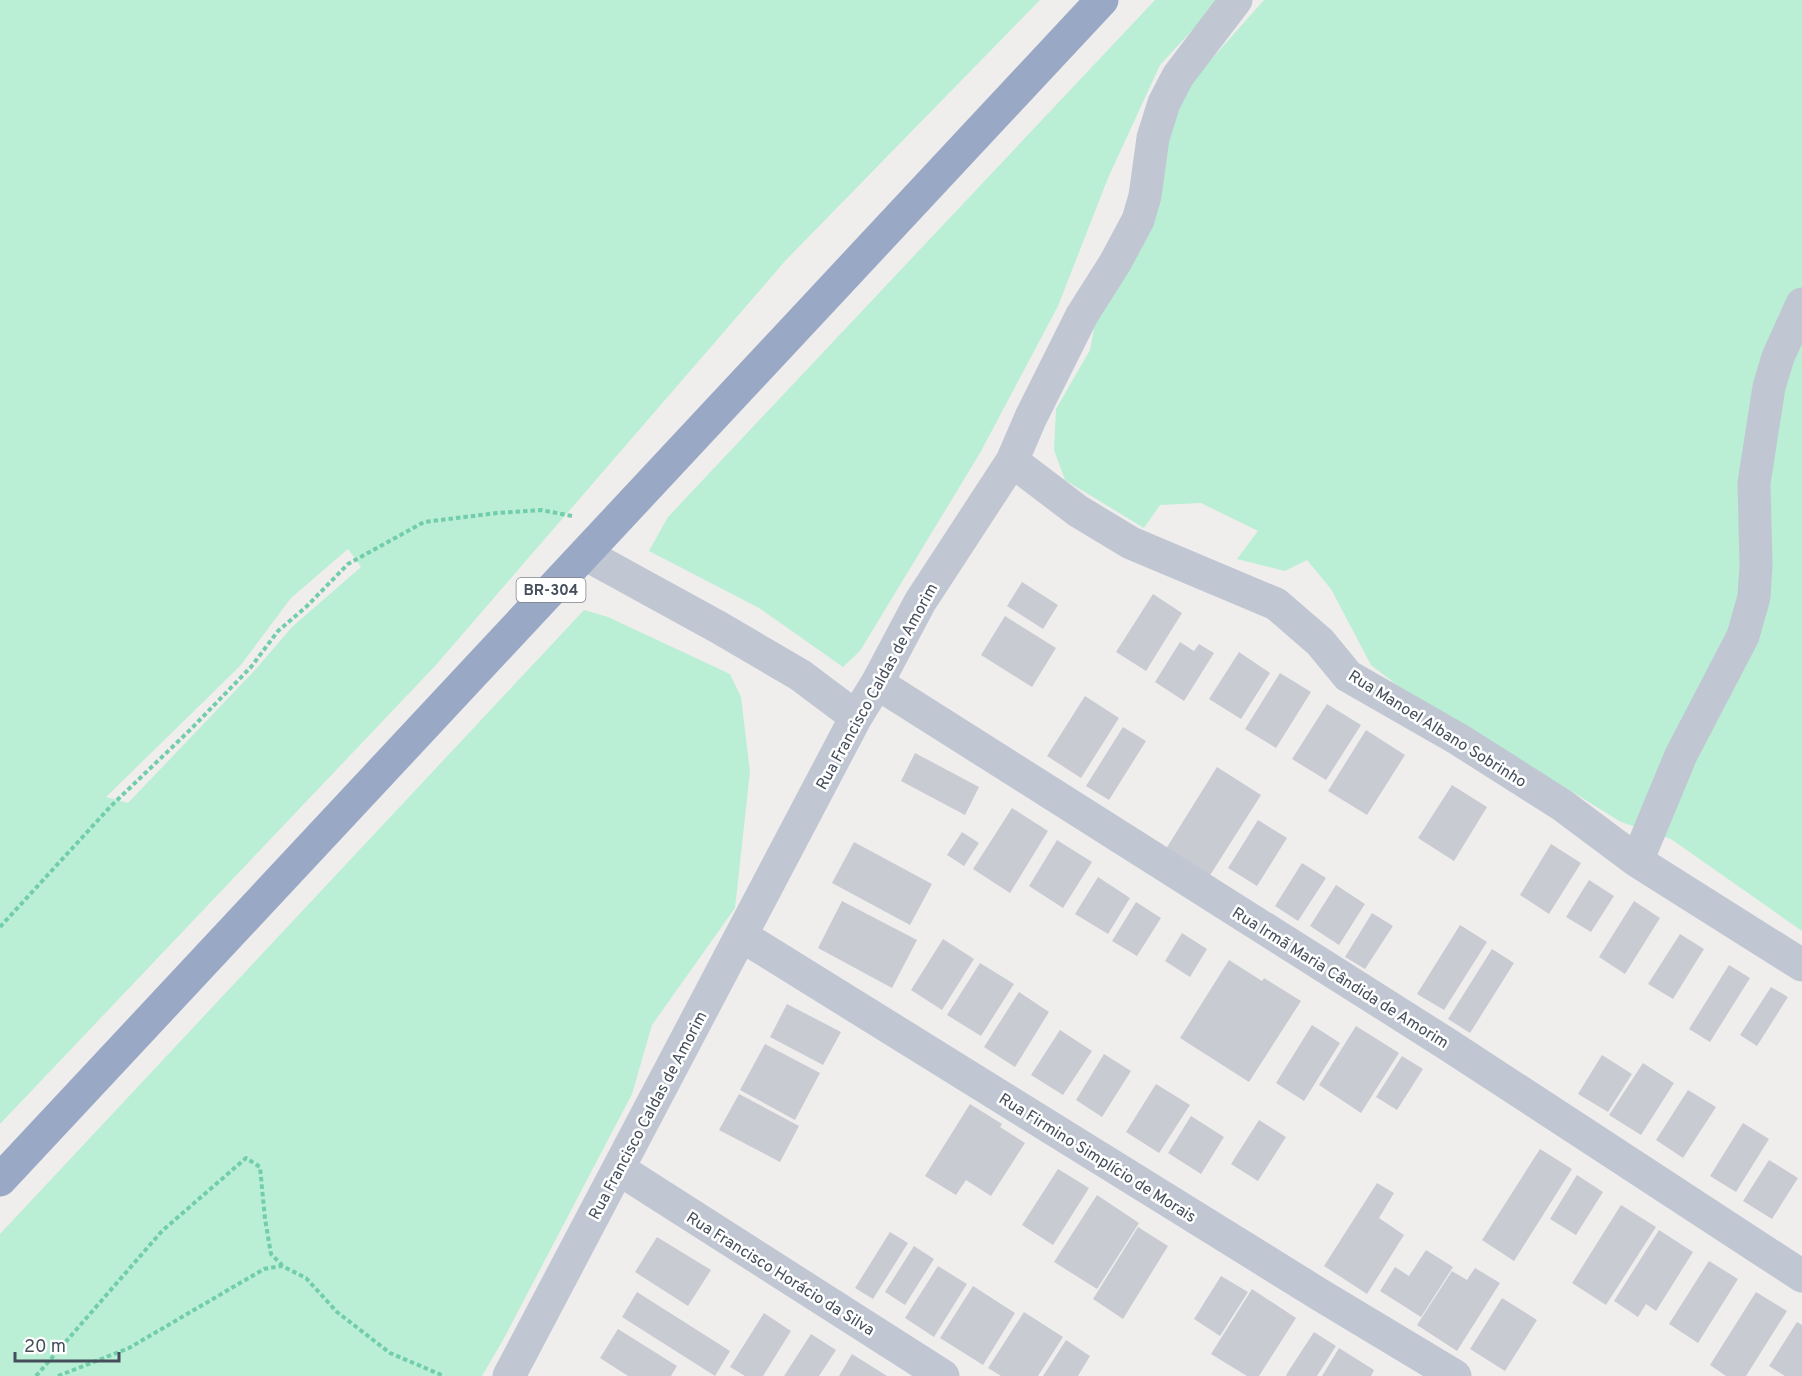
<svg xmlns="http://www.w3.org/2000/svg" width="1802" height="1376" font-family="Overpass,sans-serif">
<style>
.green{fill:#baefd5;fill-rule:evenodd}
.building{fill:#c9cbd3}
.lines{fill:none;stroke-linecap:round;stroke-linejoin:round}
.path{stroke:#72cdac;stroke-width:4;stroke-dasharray:4.5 3;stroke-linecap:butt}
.minor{stroke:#c0c7d3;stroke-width:33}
.trunk{stroke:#98a8c5;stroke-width:33}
.labels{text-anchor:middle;stroke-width:5;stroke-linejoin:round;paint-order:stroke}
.shield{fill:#fff;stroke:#7d838c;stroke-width:1.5}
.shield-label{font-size:15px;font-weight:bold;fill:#454e5b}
.street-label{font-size:16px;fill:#454e5b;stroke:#fff}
</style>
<rect width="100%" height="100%" fill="#f0eded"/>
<path class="green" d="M0 0H1040L786 260 435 666 0 1124ZM348 549 361 567 292 627 255 670 128 803 106 797 240 666 291 598Z
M1155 0H1220L1160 65 1108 178 1058 306 980 453 860 651 843 667 759 608 649 551 668 517Z
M1264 0H1802V931L1671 839 1621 822 1566 788 1428 709 1371 665 1331 589 1307 560 1285 571 1237 559 1258 531 1201 503 1160 505 1144 528 1065 480 1054 450 1056 409 1090 350 1097 313 1136 171 1194 79Z
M584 610 608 617 730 674 741 697 750 772 735 908 652 1025 632 1094 503 1340 482 1376H0V1234Z"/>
<path class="building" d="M1022 582 1058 605 1043 629 1007 606Z
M1153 594 1182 613 1146 671 1116 652Z
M1005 616 1056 648 1032 687 981 655Z
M1180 642 1194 651 1199 644 1214 653 1184 701 1155 682Z
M1239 652 1270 673 1241 719 1209 699Z
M1280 673 1311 692 1276 748 1245 729Z
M1085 696 1119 718 1081 778 1047 756Z
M1327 704 1361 725 1326 780 1292 759Z
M1123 727 1146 741 1109 800 1086 786Z
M1366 730 1405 755 1367 815 1328 791Z
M915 753 979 787 965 815 901 781Z
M1217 767 1261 795 1207 880 1164 852Z
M1452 785 1487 807 1454 861 1418 838Z
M1012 808 1048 831 1010 893 973 869Z
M1258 820 1287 838 1257 886 1228 868Z
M962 832 979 843 964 866 947 855Z
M1057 840 1092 862 1063 908 1029 886Z
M854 842 932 884 910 925 832 883Z
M1551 844 1581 863 1549 914 1520 895Z
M1302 863 1326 878 1298 921 1275 906Z
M1098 877 1130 898 1108 934 1075 914Z
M1589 880 1614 896 1591 932 1566 917Z
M1336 885 1365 904 1339 945 1310 926Z
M842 901 917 940 892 988 818 948Z
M1634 901 1660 918 1625 974 1599 957Z
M1136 902 1161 918 1137 956 1112 941Z
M1372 913 1393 926 1365 969 1345 957Z
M1460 925 1487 942 1444 1010 1417 994Z
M1182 933 1207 949 1190 977 1165 961Z
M1680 934 1704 949 1673 999 1648 984Z
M943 939 974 959 942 1010 911 990Z
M1492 949 1514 963 1470 1033 1448 1019Z
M1229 960 1262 981 1264 978 1301 1001 1249 1082 1180 1038Z
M980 963 1014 984 981 1036 947 1015Z
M1729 965 1750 978 1710 1042 1689 1029Z
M1771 987 1788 997 1757 1046 1740 1035Z
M1019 992 1049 1012 1015 1067 984 1047Z
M787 1004 841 1032 823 1065 770 1037Z
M1312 1025 1340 1043 1304 1101 1276 1083Z
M1356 1026 1399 1053 1361 1113 1319 1085Z
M1060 1030 1092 1051 1063 1095 1031 1075Z
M765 1044 820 1073 795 1120 740 1090Z
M1104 1054 1131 1071 1102 1117 1076 1100Z
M1602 1055 1632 1074 1608 1112 1578 1094Z
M1402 1056 1423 1069 1397 1110 1376 1097Z
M1643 1063 1674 1083 1641 1135 1609 1115Z
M1156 1084 1190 1105 1159 1153 1126 1132Z
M1688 1090 1716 1107 1683 1158 1656 1140Z
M739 1094 799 1126 780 1162 719 1130Z
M970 1104 1002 1124 1000 1127 1025 1143 991 1196 966 1180 956 1195 925 1176Z
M1191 1116 1224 1137 1201 1174 1168 1153Z
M1259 1120 1286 1137 1258 1181 1231 1164Z
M1743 1123 1769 1139 1736 1192 1710 1176Z
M1540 1149 1572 1169 1514 1261 1482 1240Z
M1769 1160 1798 1178 1772 1219 1743 1201Z
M1058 1169 1089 1188 1053 1245 1022 1225Z
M1577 1175 1603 1192 1576 1235 1550 1219Z
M1377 1183 1394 1193 1379 1218 1404 1235 1367 1294 1324 1266Z
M1097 1195 1139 1223 1097 1289 1054 1262Z
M1621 1205 1656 1227 1606 1305 1572 1283Z
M1138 1227 1168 1246 1123 1319 1093 1299Z
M1659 1230 1693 1252 1656 1311 1646 1304 1638 1317 1614 1301Z
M890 1232 908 1243 873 1299 855 1288Z
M657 1237 711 1270 688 1306 635 1272Z
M914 1246 934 1259 905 1305 885 1292Z
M1426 1250 1453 1267 1421 1317 1380 1291 1395 1267 1409 1276Z
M1709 1261 1738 1279 1698 1343 1669 1324Z
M938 1266 967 1284 934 1337 905 1318Z
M1475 1268 1500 1283 1457 1351 1417 1325 1452 1271 1467 1280Z
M1221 1276 1248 1292 1220 1336 1194 1319Z
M973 1286 1015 1313 983 1365 940 1338Z
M1252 1289 1296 1318 1259 1376H1247L1211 1354Z
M637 1292 730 1351 715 1376 622 1317Z
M1756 1292 1787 1311 1746 1376H1726L1710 1365Z
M1502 1298 1537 1320 1505 1371 1470 1349Z
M1024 1312 1063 1337 1038 1376H1001L988 1368Z
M764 1313 791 1331 763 1376H745L730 1367Z
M1797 1322 1802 1325V1376H1785L1769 1366Z
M618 1329 677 1366 671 1376H628L600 1358Z
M1314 1332 1336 1346 1317 1376H1287L1286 1375Z
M811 1334 836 1350 819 1376H784Z
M1066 1340 1090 1356 1078 1376H1043Z
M1339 1348 1374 1370 1371 1376H1322Z
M852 1354 887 1376H839Z"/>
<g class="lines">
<path class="path" d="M0 927 111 806 190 730 251 667 278 631 306 607 348 564 424 522 497 513 541 510 572 516
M36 1376 162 1231 246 1158 260 1167 265 1219 271 1254 282 1265
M58 1376 129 1348 264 1269 282 1266 306 1278 337 1312 390 1353 444 1376"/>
<path class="minor" d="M1012 461 1078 511 1131 543 1276 604 1320 642 1348 676 1458 739 1562 805 1637 861 1802 965
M585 554 718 627 800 675 856 717
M877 683 1447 1044 1802 1276
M1637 861 1681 755 1743 636 1754 597 1756 565 1754 483 1769 387 1778 357 1802 304
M742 936 1322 1296 1455 1376
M619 1169 943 1376
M509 1376 856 717 877 683 920 602 1012 461 1031 417 1082 315 1115 263 1138 220 1145 196 1153 138 1164 103 1178 76 1236 0"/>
<path class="trunk" d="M0 1180 1102 0"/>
</g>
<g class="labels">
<rect class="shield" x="516.5" y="578" width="69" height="24" rx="4.5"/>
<g class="shield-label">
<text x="551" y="595">BR-304</text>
</g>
<g class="street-label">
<text transform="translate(876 686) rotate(-61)" y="6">Rua Francisco Caldas de Amorim</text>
<text transform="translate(1438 728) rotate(32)" y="6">Rua Manoel Albano Sobrinho</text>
<text transform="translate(1341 977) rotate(32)" y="6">Rua Irmã Maria Cândida de Amorim</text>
<text transform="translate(647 1115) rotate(-62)" y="6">Rua Francisco Caldas de Amorim</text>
<text transform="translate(1098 1157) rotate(32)" y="6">Rua Firmino Simplício de Morais</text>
<text transform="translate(781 1273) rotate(32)" y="6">Rua Francisco Horácio da Silva</text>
</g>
</g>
<path d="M15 1352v9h104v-9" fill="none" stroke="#454e5b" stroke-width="3"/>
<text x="24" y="1352" font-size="18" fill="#454e5b" stroke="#ffffff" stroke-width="4.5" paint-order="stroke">20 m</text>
</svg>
